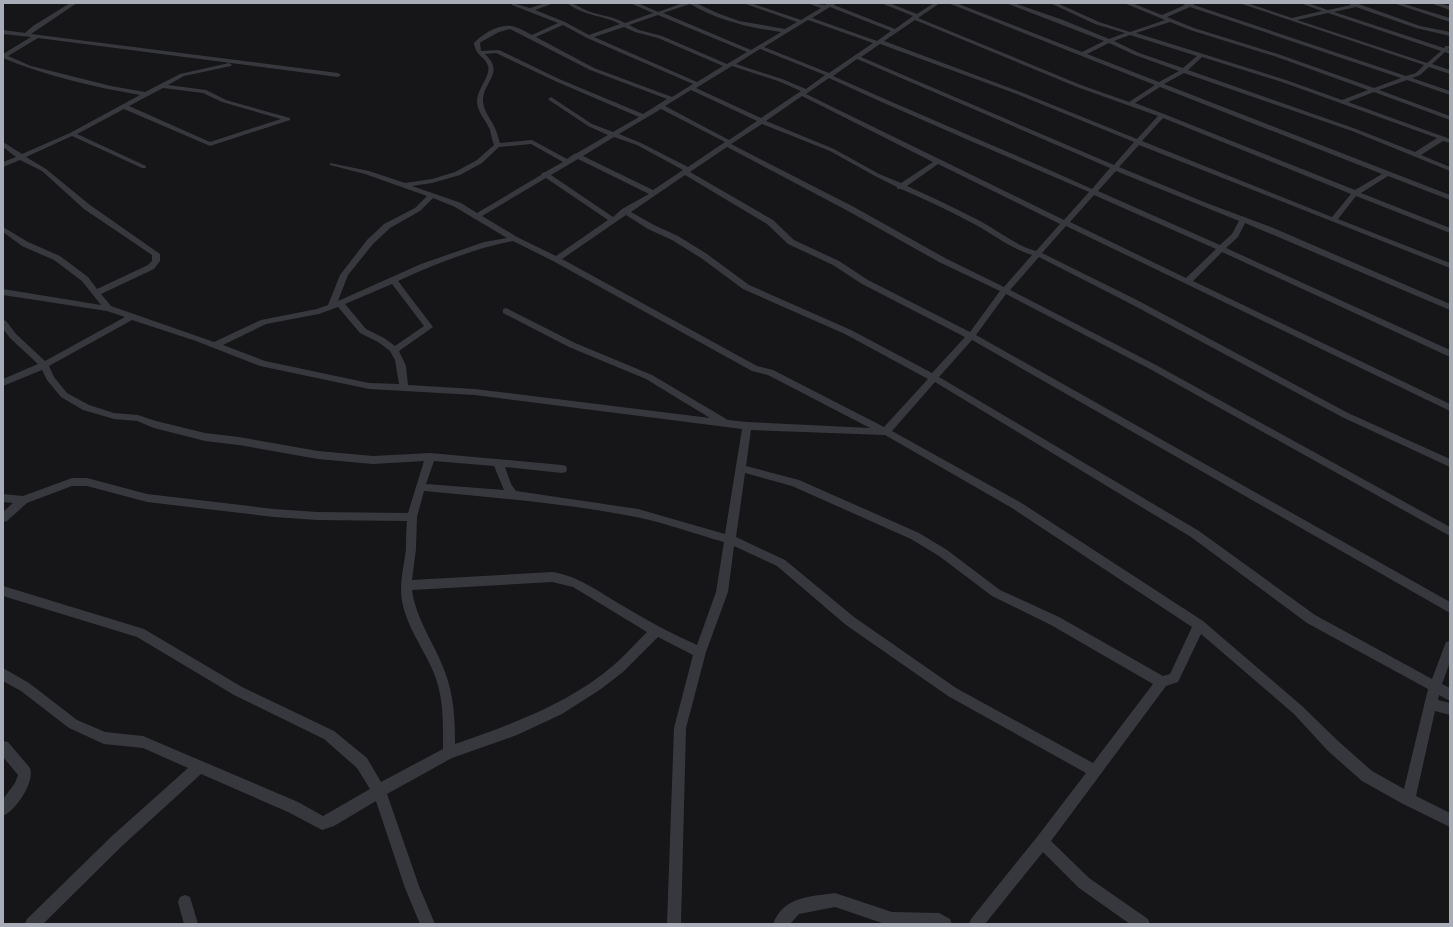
<svg xmlns="http://www.w3.org/2000/svg" width="1453" height="927" font-family="'Sofia Sans Condensed',sans-serif">
<style>
.lines{fill:none;stroke-linecap:round;stroke-linejoin:round}
.minor{fill:#37383d;fill-rule:evenodd}
</style>
<rect width="100%" height="100%" fill="#161618"/>
<g class="lines">
<path class="minor" d="M70 3H77L31 34 338 73 341 75 338 77 38 38 8 56 31 66 111 86 145 92 180 74 229 63 232 65 231 66 184 76 168 85 206 90 226 100 290 118V120L210 146 124 109 77 134 146 166V168H142L72 136 26 157 46 169 90 205 160 254V261L154 269 101 294 111 306 214 342 261 320 317 309 328 305 340 275 367 240 384 224 415 208 427 196 365 174 330 165V163L369 171 405 183 432 179 455 172 477 160 494 145C492 140 491 135 490 130 486 120 477 112 477 101 477 89 491 76 488 66 485 56 476 57 474 43 482 34 499 24 511 26 518 27 526 32 532 35L558 23 512 5V3L530 8 546 3H554L535 10 565 22 589 35 620 24C603 15 583 16 567 3 576 3 580 8 588 11 601 16 613 16 625 23L653 13 630 3H638L658 12 683 3H696L717 13 739 21 785 29 797 22 743 3H751L801 20 821 8 807 3 825 5 829 3H836L834 5 895 29 913 16 881 3H889L917 14 934 3H940L918 18 1081 85 1129 102 1155 85 948 3H956L1082 52 1104 41 1006 3H1014L1063 20 1109 39 1125 33 1095 24 1050 3H1057L1099 22 1130 32 1165 20 1124 3H1132L1162 15 1185 5 1181 3H1194V5L1406 76 1416 73 1424 65 1239 3H1247L1292 18 1322 11 1300 3H1308L1328 10 1351 5 1348 3H1356L1420 26 1450 32V36L1416 28 1356 7 1334 12 1444 48 1446 46H1450L1448 50H1450V54L1445 52 1432 64 1450 70V74L1429 67 1420 75 1412 78 1450 91V95L1407 80 1379 90 1450 116V120L1374 92 1348 102 1450 139V143L1443 141 1421 155 1450 167V171L1352 131 1184 73 1164 84 1450 195V200L1388 176 1361 193 1450 228V233L1356 196 1338 219 1450 263V268L1139 145 1119 167 1209 204 1271 227 1450 304V310L1245 223 1238 237 1226 248 1450 350V357L1222 252 1193 281 1450 404V411L1066 226 1042 253 1137 300 1348 413 1450 459V467L1342 417 1131 304 1039 257 1010 290 1156 365 1450 527V536L1150 369 1006 294 976 335 1450 602V613L972 340 939 377 1199 531 1315 615 1432 679 1446 642 1450 641V662L1442 684 1450 688V701L1439 695 1438 700 1450 703V715L1435 711 1416 796 1450 813V827L1403 804 1362 781 1328 751 1294 714 1201 634 1178 682 1166 686 1051 841 1089 878 1148 919 1150 924H1130L1079 888 1043 852 985 924H969L971 919 1037 837 1086 773 948 696 846 625 777 566 734 546 728 592 706 652 686 728 681 924H667L674 728 693 655 658 637 623 672 601 689 562 714 517 735 452 758 387 794 419 886 435 924H420L405 888 376 801 334 826 322 830 288 812 201 774 122 846 43 924H25L27 919 112 836 188 768 143 748 104 744 69 728 21 691 3 681V668L29 683 77 720 105 732 143 736 298 802 323 816 370 789 357 768 324 739 234 695 137 637 3 596V586L144 629 242 687 334 731 367 758 381 782 443 749C443 723 444 696 433 671 423 648 406 625 402 601 399 583 404 567 406 549 406 540 406 530 407 521L317 520 274 517 147 502 87 486H72L27 503 7 521 3 522V512L13 503 3 502V494L23 496 72 478H87L147 494 274 509 317 512 408 513 424 461 373 464 318 459 239 445 205 441 154 428 137 421 114 419 83 410 61 397 47 380 42 370 3 386V379L38 364 10 338 3 329V320L6 321 16 334 45 361 125 317 107 311 3 295V289L101 305 82 281 54 260 22 246 3 232V227L28 242 60 256 88 277 97 289 148 265 152 261V255L84 209 42 171 20 160 3 167V162L16 157 3 147V142L22 154 70 133 140 95C94 87 46 76 3 58V54L31 37 3 34V30L25 33 33 26ZM690 4C718 20 749 28 781 32L751 50 663 13ZM830 7 891 31 877 41 812 18ZM1190 7 1401 78 1374 88 1278 54 1194 28 1167 17ZM1328 13 1441 51 1427 63 1297 20ZM658 15 747 52 727 64 662 36 639 30 629 25ZM808 20 873 43 829 73 764 47ZM915 20 1077 87 1158 116 1137 139 1018 91 884 41ZM1170 22 1190 30 1274 56 1368 90 1342 100 1286 80 1136 33ZM563 25 587 38 693 84 672 97 594 68 536 37ZM624 27 635 32 658 38 723 66 697 82 594 37ZM510 29 590 70 667 99 643 114 559 79 499 50 481 51 480 43 481 42 499 32ZM1130 35 1197 56 1183 68 1139 53 1114 41ZM1109 43 1135 55 1179 71 1159 82 1087 54ZM880 44 1014 93 1134 142 1114 165 861 57ZM760 49 825 75 806 89 782 79 736 64ZM496 53 555 81 639 117 613 132 592 124 551 97 548 99 549 100 588 126 608 135 577 153 574 154 567 159 532 140 500 143C498 138 497 132 495 128 491 119 484 112 483 102 482 81 506 74 485 54ZM1202 57 1282 82 1437 138 1415 152 1356 129 1188 70ZM857 59 1110 168 1092 189C1006 150 919 115 833 76ZM732 66 778 81 801 91 761 118 696 88ZM829 78C915 118 1002 154 1089 192L1064 220 806 94ZM1160 87 1382 174 1355 190 1164 114 1135 103ZM163 88 203 93 222 102 281 119 210 142 129 106ZM691 90 757 121 729 140 665 106ZM802 96 933 162 901 183 879 174 834 149 766 121ZM661 109 725 142 688 167 641 143 619 134ZM1163 118 1351 194 1332 217 1142 141ZM762 124 830 151 875 176 897 187V189H901C927 200 952 212 976 225 996 236 1010 248 1032 255L1004 287 945 258 854 207 731 144ZM614 137 637 145 683 170 653 190 583 156ZM531 144 563 162 545 172 542 173 541 175 477 213 461 203 412 186 432 183 460 175 482 163 499 147ZM727 147 848 211 939 262 1000 291 970 332 868 280 839 261 794 240 773 220 690 172ZM578 159 649 194 622 209 613 217 551 175ZM938 164 1060 224 1036 251C1015 245 1000 232 982 222 957 209 932 197 907 186ZM1116 171 1239 221 1232 234 1220 245 1098 191ZM685 175 767 224 788 244 833 265 862 284 965 337 932 373 851 330 749 285 707 254 678 236 654 225 631 212ZM546 178 608 220 556 256 517 237 482 216ZM1094 195 1216 249 1186 278 1070 222ZM433 198 455 207 507 238 484 242 421 264 338 301 348 275 373 244 390 228 420 211ZM626 215 648 229 672 240 701 258 743 289 845 334 928 379 884 427 773 370 757 366 562 259ZM513 241 553 261 752 371 768 375 870 428 747 422 728 420 652 375 575 343 506 308 503 309V313L569 347 646 379 710 418 475 389 408 385 406 366 399 351 433 327 398 281C435 264 473 249 513 241ZM392 284 424 326 395 346 384 338 366 329 345 304ZM338 307 360 333 378 342 390 351 395 360 399 384 369 383 265 361 223 345 266 324 319 314ZM132 320 196 341 260 366 369 389 475 395 742 429 725 534 638 509 516 491 511 484 505 467 562 473 566 472 567 469 566 466 562 465 430 453 373 456 318 451 239 437 205 433 156 421 138 415 114 413 89 405 67 393 54 377 49 366ZM935 382 1191 537 1307 623 1428 689 1404 789 1372 771 1338 741 1302 706 1203 621 1020 502 892 431ZM751 430 885 435 1012 508 1192 627 1170 674 1163 676 1059 617 1000 590 947 550 919 533 799 480 746 466ZM434 461 494 466 504 490 426 484ZM745 473 792 486 911 539 939 556 992 596 1051 625 1153 684 1093 763 956 688 854 617 785 560 736 537ZM424 491C495 498 566 503 636 517 666 523 695 534 724 542L716 592 697 645C670 633 643 618 618 603 596 590 578 576 552 572L412 580 416 549 417 517ZM552 582 573 587 647 632C637 642 626 654 615 664 569 704 512 724 455 744 455 719 454 696 445 672 435 644 416 620 412 590Z
M1393 3H1401L1450 18V22Z
M1430 3H1439L1450 6V10Z
M3 741 8 742 30 768C35 782 16 810 3 816V799L15 783 18 775 3 757Z
M835 893 892 912 939 913 950 919 952 924H885L835 907 799 914 790 924H773C784 896 809 897 835 893Z
M185 895 190 897 198 924H184L178 902 180 897Z"/>
</g>
<rect width="1453" height="927" fill="none" stroke="#a8adb8" stroke-width="8"/>
</svg>
